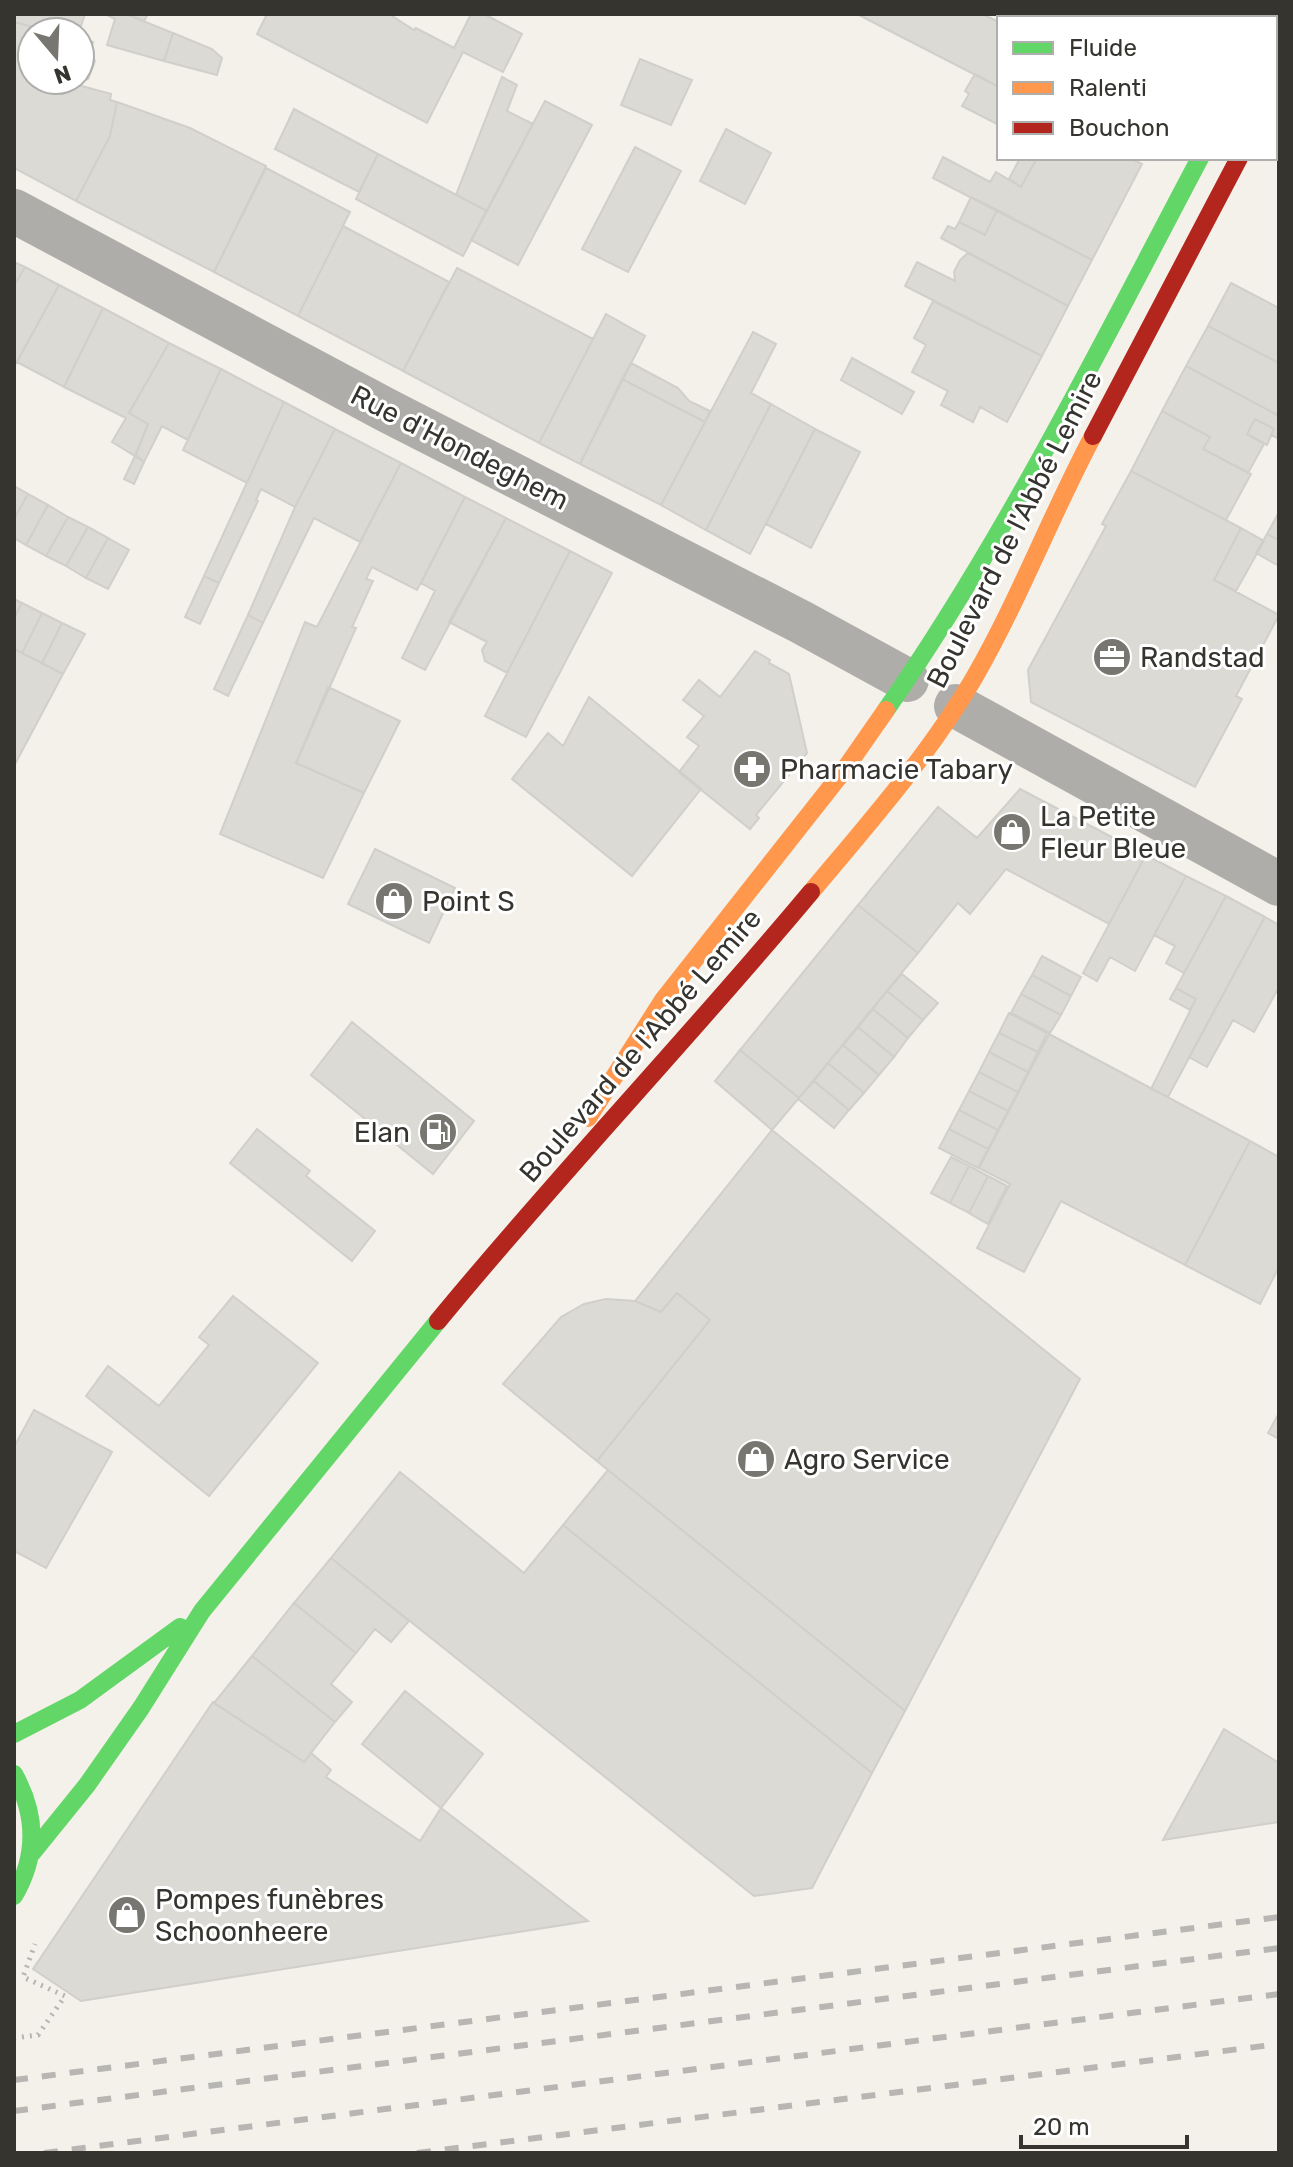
<svg xmlns="http://www.w3.org/2000/svg" width="1293" height="2167" font-family="Rubik,sans-serif">
<style>
.building{fill:#dbdad5;stroke:#d1cfca;stroke-width:2}
.lines{fill:none;stroke-linecap:round;stroke-linejoin:round}
.path{stroke:#b7b5b2;stroke-width:5;stroke-dasharray:2 6;stroke-linecap:butt}
.street{stroke:#aeadaa;stroke-width:44}
.fast{stroke:#63d668;stroke-width:18}
.slow{stroke:#ff974d;stroke-width:18}
.jam{stroke:#b3261e;stroke-width:18}
.rail{stroke:#b8b6b3;stroke-width:6;stroke-dasharray:14 14;stroke-linecap:butt}
.labels{text-anchor:middle;stroke-width:6;stroke-linejoin:round;paint-order:stroke}
.street-label{font-size:28px;fill:#35342f;stroke:#fff}
.poi-label{font-size:28px;fill:#35342f;stroke:#fff;text-anchor:start}
</style>
<rect width="100%" height="100%" fill="#f3f1ea"/>
<path class="building" d="M14 14H85L79 32H54L14 22Z
M105 14H126L173 33 164 61 107 45 115 19Z
M126 14H148L144 21Z
M267 14H389L414 30 416 28 454 48 471 14H484L522 34 503 72 463 52 427 123 257 34Z
M857 14H982L999 22V87Z
M1085 14H1221L1219 18H1083Z
M14 22 54 32H32V80H80V39L93 42 89 53 95 61 88 79 79 82 78 85 111 94 110 100 117 102 110 136 76 201 14 168Z
M173 33 212 49 222 58 217 75 164 61Z
M640 59 692 80 671 125 621 105Z
M975 74 999 87V125L962 106 969 94 965 91Z
M502 77 517 85 507 111 533 124 487 211 456 195Z
M545 101 592 125 518 265 471 240Z
M117 102 190 128 266 166 214 272 76 201 110 136Z
M294 109 378 154 359 192 275 149Z
M726 129 771 153 745 204 700 181Z
M635 147 681 171 628 272 582 249Z
M378 154 487 211 463 256 356 199Z
M943 157 990 182 996 172 1021 187 1037 158H1130L1142 164 1092 260 933 178Z
M1020 158H1037L1021 187 1009 179Z
M266 168 350 212 298 316 214 272Z
M971 197 997 210 985 235 959 222Z
M997 210 1092 260 1068 306 941 238 948 226 955 229 959 222 985 235Z
M343 226 449 282 403 371 298 316Z
M968 253 1068 306 1042 356 905 286 917 262 955 281 954 272 960 260Z
M14 262 25 267 14 286Z
M25 267 59 285 14 367V286Z
M457 268 593 339 539 443 403 371Z
M1231 283 1279 308V363L1208 326Z
M59 285 103 308 64 387 17 362Z
M933 301 1042 356 1007 422 980 407 973 422 941 405 948 391 912 372 926 345 914 338Z
M103 308 169 343 129 413 148 424 135 456 112 442 126 418 64 387Z
M606 314 645 336 580 464 539 443Z
M1208 326 1279 363V416L1186 366Z
M753 332 776 344 751 393 771 404 706 530 661 505Z
M169 343 221 369 188 440 162 426 144 462 136 455 148 424 129 413Z
M852 358 914 392 902 414 841 380Z
M631 363 678 388 689 401 710 411 705 422 622 379Z
M1186 366 1279 416V439L1271 435 1274 429 1255 419 1247 434 1264 444 1248 473 1203 449 1210 437 1162 411Z
M221 369 284 402 247 483 183 450Z
M622 379 705 422 661 505 580 464Z
M284 402 335 429 295 507 261 489 256 500 258 501 219 583 204 576Z
M771 404 815 429 750 554 706 530Z
M1162 411 1210 437 1203 449 1251 474 1226 520 1131 471Z
M1255 419 1274 429 1267 445 1247 434Z
M335 429 401 463 360 542 314 518 263 623 248 615 295 507Z
M815 429 860 452 811 548 766 524Z
M135 456 144 462 134 484 124 479Z
M401 463 465 497 417 590 372 567 366 579 373 581 352 627 356 628 296 763 364 793 323 878 220 834 305 622 317 627Z
M1131 471 1241 528 1214 580 1279 615 1236 696 1242 699 1195 787 1031 702 1028 670 1106 526 1102 524Z
M14 486 28 494 14 519Z
M28 494 48 505 26 545 14 538V519Z
M465 497 506 518 425 670 402 658 435 591 421 583Z
M48 505 68 517 46 556 26 545Z
M1278 514 1279 515V540L1267 534Z
M68 517 88 527 66 566 46 556Z
M506 518 570 551 507 673 485 661 482 650 487 642 449 622Z
M88 527 108 538 86 578 66 566Z
M1241 528 1264 541 1236 591 1214 580Z
M1267 534 1279 540V566L1256 553Z
M108 538 129 550 108 589 86 578Z
M570 551 612 573 526 737 485 716Z
M204 576 219 583 200 624 185 617Z
M14 599 22 603 14 618Z
M22 603 42 613 22 653 14 649V618Z
M42 613 62 623 42 663 22 653Z
M248 615 263 623 228 696 214 689Z
M62 623 85 634 63 674 42 663Z
M14 649 63 674 14 766Z
M755 651 770 660 769 663 789 674 807 753 756 815 759 818 750 829 679 772 699 746 687 737 704 716 683 700 699 680 720 697Z
M328 687 400 721 364 793 296 763Z
M589 697 701 789 632 876 512 779 548 733 563 746Z
M1020 789 1146 855 1109 924 1006 869 970 914 958 903 918 953 858 905 938 807 977 838Z
M375 849 455 888 429 943 348 904Z
M1146 855 1186 876 1135 971 1110 957 1097 981 1083 973Z
M1186 876 1226 896 1184 973 1166 963 1175 946 1154 935Z
M1226 896 1265 917 1168 1097 1151 1089 1196 999 1176 988Z
M858 905 918 953 799 1098 740 1050Z
M1265 917 1279 925V987L1254 1032 1233 1020 1207 1067 1189 1057Z
M1042 956 1081 977 1071 996 1032 975Z
M902 974 938 1003 923 1020 887 991Z
M1032 975 1071 996 1061 1015 1021 994Z
M1176 988 1196 999 1190 1010 1170 999Z
M887 991 923 1020 908 1038 873 1009Z
M1021 994 1061 1015 1050 1033 1011 1013Z
M873 1009 908 1038 894 1057 858 1027Z
M1009 1013 1047 1033 1038 1052 999 1033Z
M352 1022 474 1121 433 1174 311 1075Z
M858 1027 894 1057 879 1075 843 1045Z
M999 1033 1038 1052 1028 1072 989 1052Z
M1049 1034 1250 1141 1185 1265 1061 1201 1024 1272 977 1248 1010 1184 979 1168Z
M843 1045 879 1075 864 1093 828 1063Z
M740 1050 799 1098 772 1130 715 1081Z
M989 1052 1028 1072 1018 1092 979 1072Z
M828 1063 864 1093 849 1110 814 1081Z
M979 1072 1018 1092 1008 1111 969 1091Z
M814 1081 849 1110 834 1128 798 1099Z
M969 1091 1008 1111 998 1130 959 1110Z
M959 1110 998 1130 988 1149 949 1129Z
M257 1129 310 1171 306 1176 375 1231 352 1261 230 1163Z
M949 1129 988 1149 978 1168 939 1148Z
M772 1130 1080 1379 905 1711 597 1461 710 1320 677 1293 661 1312 635 1301Z
M1250 1141 1279 1157V1267L1260 1304 1185 1265Z
M951 1157 969 1166 950 1203 931 1193Z
M969 1166 988 1176 969 1213 950 1203Z
M988 1176 1007 1186 988 1224 969 1213Z
M677 1293 710 1320 597 1461 503 1384 561 1317 584 1304 606 1299 635 1301 661 1312Z
M233 1296 318 1363 209 1496 86 1396 108 1366 159 1406 209 1345 199 1337Z
M34 1410 112 1452 46 1568 14 1551V1447Z
M1279 1413V1439L1268 1433Z
M608 1470 905 1711 872 1773 563 1525Z
M400 1472 524 1573 563 1525 872 1773 812 1888 754 1896 331 1558Z
M331 1558 409 1621 391 1642 375 1629 356 1653 294 1603Z
M294 1603 356 1653 331 1684 352 1702 335 1722 252 1656Z
M252 1656 335 1722 304 1762 214 1703Z
M405 1691 483 1754 441 1808 362 1744Z
M213 1702 304 1762 311 1753 331 1770 326 1777 420 1841 441 1808 588 1921 81 2001 33 1969Z
M1224 1729 1279 1763V1822L1163 1840Z"/>
<g class="lines">
<path class="path" d="M14 2038 38 2035 65 1996 23 1977 35 1944"/>
<path class="street" d="M14 211 388 411 801 622 907 680
M956 706 1279 884"/>
<path class="fast" d="M1253 18 1254 14
M886 710C1007 536 1101 345 1200 158
M14 1734 80 1700 180 1627
M14 1774C37 1815 38 1855 14 1896
M32 1853 87 1785 141 1708 202 1611 438 1321"/>
<path class="slow" d="M811 892C868 824 929 755 974 678 1019 600 1051 515 1093 436
M588 1118 663 1000 845 769 886 710"/>
<path class="jam" d="M1275 97 1279 90
M1093 436 1239 158
M438 1321C558 1175 689 1038 811 892"/>
<path class="rail" d="M14 2080 1279 1917
M14 2111 1279 1948
M44 2153 1279 1994
M417 2153 1279 2044"/>
</g>
<defs>
<g id="office-disc" transform="scale(2)"><circle r="9.5" fill="#787670" stroke="#fff"/><path d="M-6-3h4V-5.5h4V-3h4V5H-6ZM-1-4.5V-3h2v-1.5ZM-6 0V1H6V0Z" fill="#fff"/></g>
<g id="pharmacy-disc" transform="scale(2)"><circle r="9.5" fill="#787670" stroke="#fff"/><path d="M-2-6h4v4h4v4h-4v4h-4v-4h-4v-4h4Z" fill="#fff"/></g>
<g id="shop-disc" transform="scale(2)"><circle r="9.5" fill="#787670" stroke="#fff"/><path d="M-5-2.5h2.3a2.7 3.5 0 0 1 5.4 0H5L5.5 6h-11ZM-1.5-2.5h3a1.5 2.3 0 0 0-3 0Z" fill="#fff"/></g>
<g id="fuel-disc" transform="scale(2)"><circle r="9.5" fill="#787670" stroke="#fff"/><path d="M-5.5-6h7V0h2V4h1.3V-2.5L3-4.5l.8-.8L6-3V5H2.5V1h-1V6h-7ZM-4.2-4.7v3.2H.2V-4.7Z" fill="#fff"/></g>
</defs>
<g fill-rule="evenodd">
<use href="#office-disc" x="1112" y="657"/>
<use href="#pharmacy-disc" x="752" y="769"/>
<use href="#shop-disc" x="1012" y="832"/>
<use href="#shop-disc" x="394" y="901"/>
<use href="#fuel-disc" x="438" y="1132"/>
<use href="#shop-disc" x="756" y="1459"/>
<use href="#shop-disc" x="127" y="1915"/>
</g>
<g class="labels">
<g class="street-label">
<text transform="translate(460 447) rotate(27)" y="10">Rue d'Hondeghem</text>
<text transform="translate(1014 529) rotate(-63)" y="10">Boulevard de l'Abbé Lemire</text>
<text transform="translate(640 1045) rotate(-49)" y="10">Boulevard de l'Abbé Lemire</text>
</g>
<g class="poi-label">
<text x="1140" y="667">Randstad</text>
<text x="780" y="779">Pharmacie Tabary</text>
<text x="1040" y="826">La Petite<tspan x="1040" dy="32">Fleur Bleue</tspan></text>
<text x="422" y="911">Point S</text>
<text x="410" y="1142" text-anchor="end">Elan</text>
<text x="784" y="1469">Agro Service</text>
<text x="155" y="1909">Pompes funèbres<tspan x="155" dy="32">Schoonheere</tspan></text>
</g>
</g>
<rect width="1293" height="2167" fill="none" stroke="#35342f" stroke-width="32"/>
<rect x="997" y="16" width="280" height="144" fill="#ffffff" stroke="#aeaeac" stroke-width="2"/>
<rect x="1013" y="42" width="40" height="12" fill="#63d668" stroke="#aeaeac" stroke-width="2"/>
<text x="1069" y="56" font-size="24" fill="#35342f">Fluide</text>
<rect x="1013" y="82" width="40" height="12" fill="#ff974d" stroke="#aeaeac" stroke-width="2"/>
<text x="1069" y="96" font-size="24" fill="#35342f">Ralenti</text>
<rect x="1013" y="122" width="40" height="12" fill="#b3261e" stroke="#aeaeac" stroke-width="2"/>
<text x="1069" y="136" font-size="24" fill="#35342f">Bouchon</text>
<g transform="translate(56 56) rotate(161)"><circle r="38" fill="#ffffff" stroke="#aeaeac" stroke-width="2"/>
<path d="M0-6L14 30L0 20L-14 30Z" fill="#787670"/>
<text y="-12" font-size="22" font-weight="bold" text-anchor="middle" fill="#35342f">N</text>
</g>
<path d="M1021 2135v12h166v-12" fill="none" stroke="#35342f" stroke-width="4"/>
<text x="1033" y="2135" font-size="24" fill="#35342f" stroke="#ffffff" stroke-width="6" paint-order="stroke">20 m</text>
</svg>
